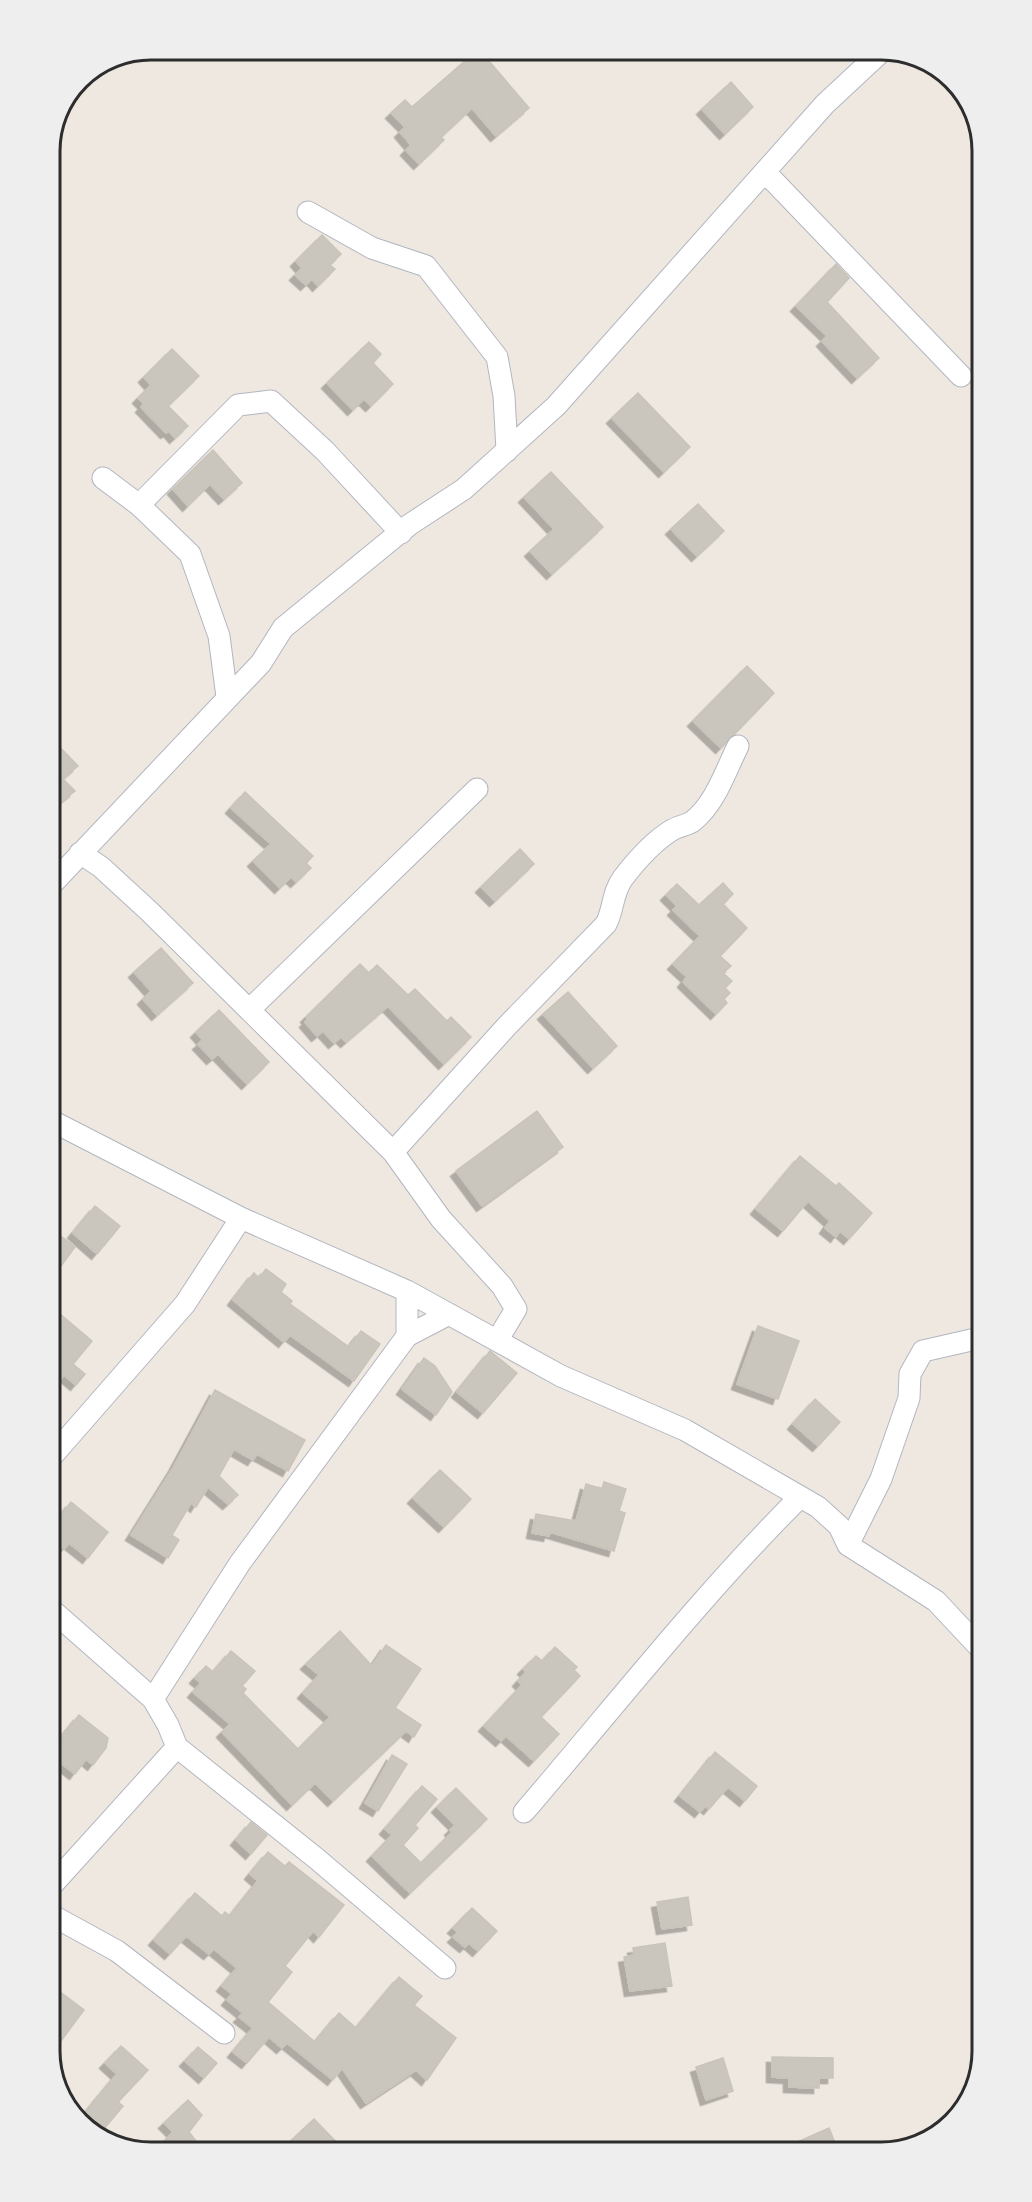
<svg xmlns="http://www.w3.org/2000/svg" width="1032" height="2202" font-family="'Roboto Condensed',sans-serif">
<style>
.building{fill:#cac6be;stroke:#cac3b9;stroke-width:1.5;filter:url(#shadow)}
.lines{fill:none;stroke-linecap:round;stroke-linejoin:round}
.street-casing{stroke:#b3b6c0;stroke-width:23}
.street{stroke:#fff;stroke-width:21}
.rim{fill:none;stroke:#2d2d2d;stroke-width:3}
</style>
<defs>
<filter id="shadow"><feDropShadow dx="-5.5" dy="5.5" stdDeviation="0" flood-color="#0004"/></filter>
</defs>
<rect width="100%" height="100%" fill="#eee8e0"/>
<path class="building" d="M473 54H483L529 108 496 136 472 108 441 137 444 140 419 164 406 150 411 145 400 132 405 127 391 113 405 100 412 107Z
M731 82 753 107 725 134 702 109Z
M322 235 341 254 330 265 335 269 318 286 312 279 306 285 295 275 302 268 296 261Z
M836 264 849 278 827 302 879 358 857 378 822 341 827 336 796 306Z
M369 342 381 354 373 363 393 384 371 406 364 399 353 410 327 383Z
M172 349 199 376 168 406 188 426 175 438 169 431 166 433 141 407 144 404 138 398 151 385 144 377Z
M638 393 690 447 664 472 612 418Z
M213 450 242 483 224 499 210 484 188 506 173 489Z
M551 472 603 527 552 574 530 551 554 529 524 497Z
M698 504 724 531 697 556 671 529Z
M747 666 774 693 721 748 693 721Z
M51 738 78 766 63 779 75 791 52 809Z
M245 792 313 856 306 863 311 868 296 882 291 877 280 888 253 861 271 844 231 808Z
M520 849 534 864 495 901 481 887Z
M723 883 733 894 723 904 747 928 720 956 731 966 723 973 732 981 725 988 730 993 724 999 727 1003 716 1014 683 982 687 977 673 964 700 936 673 910 677 906 666 895 677 884 699 905Z
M161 948 193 983 157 1015 143 999 151 991 134 972Z
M360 964 369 973 377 965 408 995 415 989 447 1021 451 1017 471 1037 444 1064 388 1006 346 1042 341 1037 334 1043 323 1031 317 1036 305 1022 308 1019 306 1017Z
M568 992 617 1046 593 1068 543 1014Z
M219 1010 269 1062 247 1084 218 1054 212 1059 198 1044 203 1040 196 1032Z
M537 1111 563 1147 482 1206 456 1171Z
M800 1156 836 1186 839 1183 872 1213 849 1239 840 1231 836 1237 825 1228 830 1221 808 1201 783 1231 756 1209Z
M95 1206 120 1226 97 1254 73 1233Z
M53 1230 75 1247 53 1277Z
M266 1269 286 1284 281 1292 292 1301 290 1304 349 1347 361 1331 380 1344 354 1381 290 1335 284 1342 233 1300 254 1273 259 1278Z
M53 1308 92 1341 73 1364 85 1374 76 1385 64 1375 53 1388Z
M758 1326 799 1341 778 1399 737 1384Z
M490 1351 517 1373 483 1413 457 1392Z
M424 1358 435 1366 452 1392 436 1415 402 1389Z
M215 1390 305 1440 288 1471 257 1454 253 1460 234 1449 219 1476 238 1495 228 1504 208 1487 196 1507 191 1503 172 1535 179 1540 168 1558 131 1535 173 1468Z
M815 1399 840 1422 818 1446 793 1424Z
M440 1470 471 1499 444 1527 413 1498Z
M604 1482 626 1489 619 1511 625 1513 614 1551 550 1532 549 1536 532 1533 536 1514 576 1521 586 1484 602 1489Z
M71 1502 108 1532 88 1558 69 1543 64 1549 54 1541 53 1524Z
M340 1631 372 1666 386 1645 421 1669 395 1708 421 1725 414 1737 406 1731 333 1801 315 1783 292 1805 222 1732 230 1724 193 1692 201 1683 195 1678 206 1666 213 1672 231 1651 255 1671 242 1686 246 1689 243 1693 298 1749 330 1717 303 1693 319 1675 306 1664Z
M555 1647 577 1667 574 1670 580 1676 541 1717 559 1734 534 1761 506 1736 501 1741 484 1726 522 1685 518 1681 526 1672 523 1669 536 1656 542 1661Z
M79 1715 108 1738 106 1748 93 1765 86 1759 75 1774 54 1758V1746Z
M715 1752 757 1786 745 1801 728 1787 709 1809 705 1806 700 1812 680 1796Z
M392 1755 407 1764 378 1811 365 1803Z
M422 1786 437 1799 415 1825 418 1828 403 1845 421 1863 452 1832 450 1830 455 1825 437 1807 456 1788 487 1819 410 1893 372 1856 392 1835 385 1829Z
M251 1822 267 1835 251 1854 236 1840Z
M268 1852 285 1866 289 1862 344 1905 319 1937 313 1931 285 1966 292 1972 268 2002 315 2042 339 2013 356 2028 399 1977 422 1996 414 2005 456 2038 427 2080 416 2070 366 2103 342 2068 333 2080 287 2043 282 2048 269 2037 247 2063 233 2052 253 2028 239 2017 243 2013 227 2000 232 1994 222 1986 237 1968 214 1949 209 1954 186 1936 170 1954 154 1940 195 1893 222 1916 225 1912 230 1916 258 1881 250 1874Z
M688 1897 692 1925 662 1929 657 1902Z
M472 1908 497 1931 478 1951 469 1943 465 1947 453 1937 458 1932 453 1928Z
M665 1943 672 1986 630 1991 624 1957 634 1955 633 1948Z
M55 1988 84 2010 55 2049Z
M121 2046 148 2070 118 2102 123 2106 99 2135 90 2132 80 2119 117 2074 105 2063Z
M198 2047 217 2063 204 2078 185 2061Z
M772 2057 833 2058V2078H819V2088L789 2087V2078L772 2077Z
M723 2058 733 2091 706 2100 696 2067Z
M188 2100 202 2115 189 2132 199 2145 190 2152H154L173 2132 164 2123Z
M314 2119 345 2151H280Z
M829 2128 837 2148H784Z"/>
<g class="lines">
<g class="street-casing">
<path id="street" d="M765 172 961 376
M308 212 372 248 426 266 497 357 504 396 507 451
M103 478 139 505 190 554 219 636 227 697
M139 505 238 405 271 401 325 451 401 533
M80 853 101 867 150 912 393 1152 441 1219 502 1286 516 1309 498 1339
M52 884 261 663 283 628 409 525 464 489 556 406 825 104 883 50
M249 1010 477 789
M52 1121 241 1218 407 1291 561 1376 685 1430 818 1507 839 1526 848 1545 936 1601 981 1649
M393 1152 506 1027 606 924C614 909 612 893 623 878 636 861 654 841 672 830 679 826 688 825 693 821 715 804 726 770 738 746
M407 1336V1291
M53 1455 185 1304 241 1218
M848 1545 881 1479 909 1398 910 1374 923 1351 980 1338
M54 1612 153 1699 168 1725 177 1747 317 1859 445 1968
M153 1699 240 1563 407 1336 449 1314
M524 1812C615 1706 701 1596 800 1497
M54 1883 177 1747
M55 1917 117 1951 224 2033"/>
</g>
<use href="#street" class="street"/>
</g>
<path d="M0 0H1032V2202H0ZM151 60H881A91 91 0 0 1 972 151V2051A91 91 0 0 1 881 2142H151A91 91 0 0 1 60 2051V151A91 91 0 0 1 151 60Z" fill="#eee" fill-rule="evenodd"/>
<path class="rim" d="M151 60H881A91 91 0 0 1 972 151V2051A91 91 0 0 1 881 2142H151A91 91 0 0 1 60 2051V151A91 91 0 0 1 151 60Z"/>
</svg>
